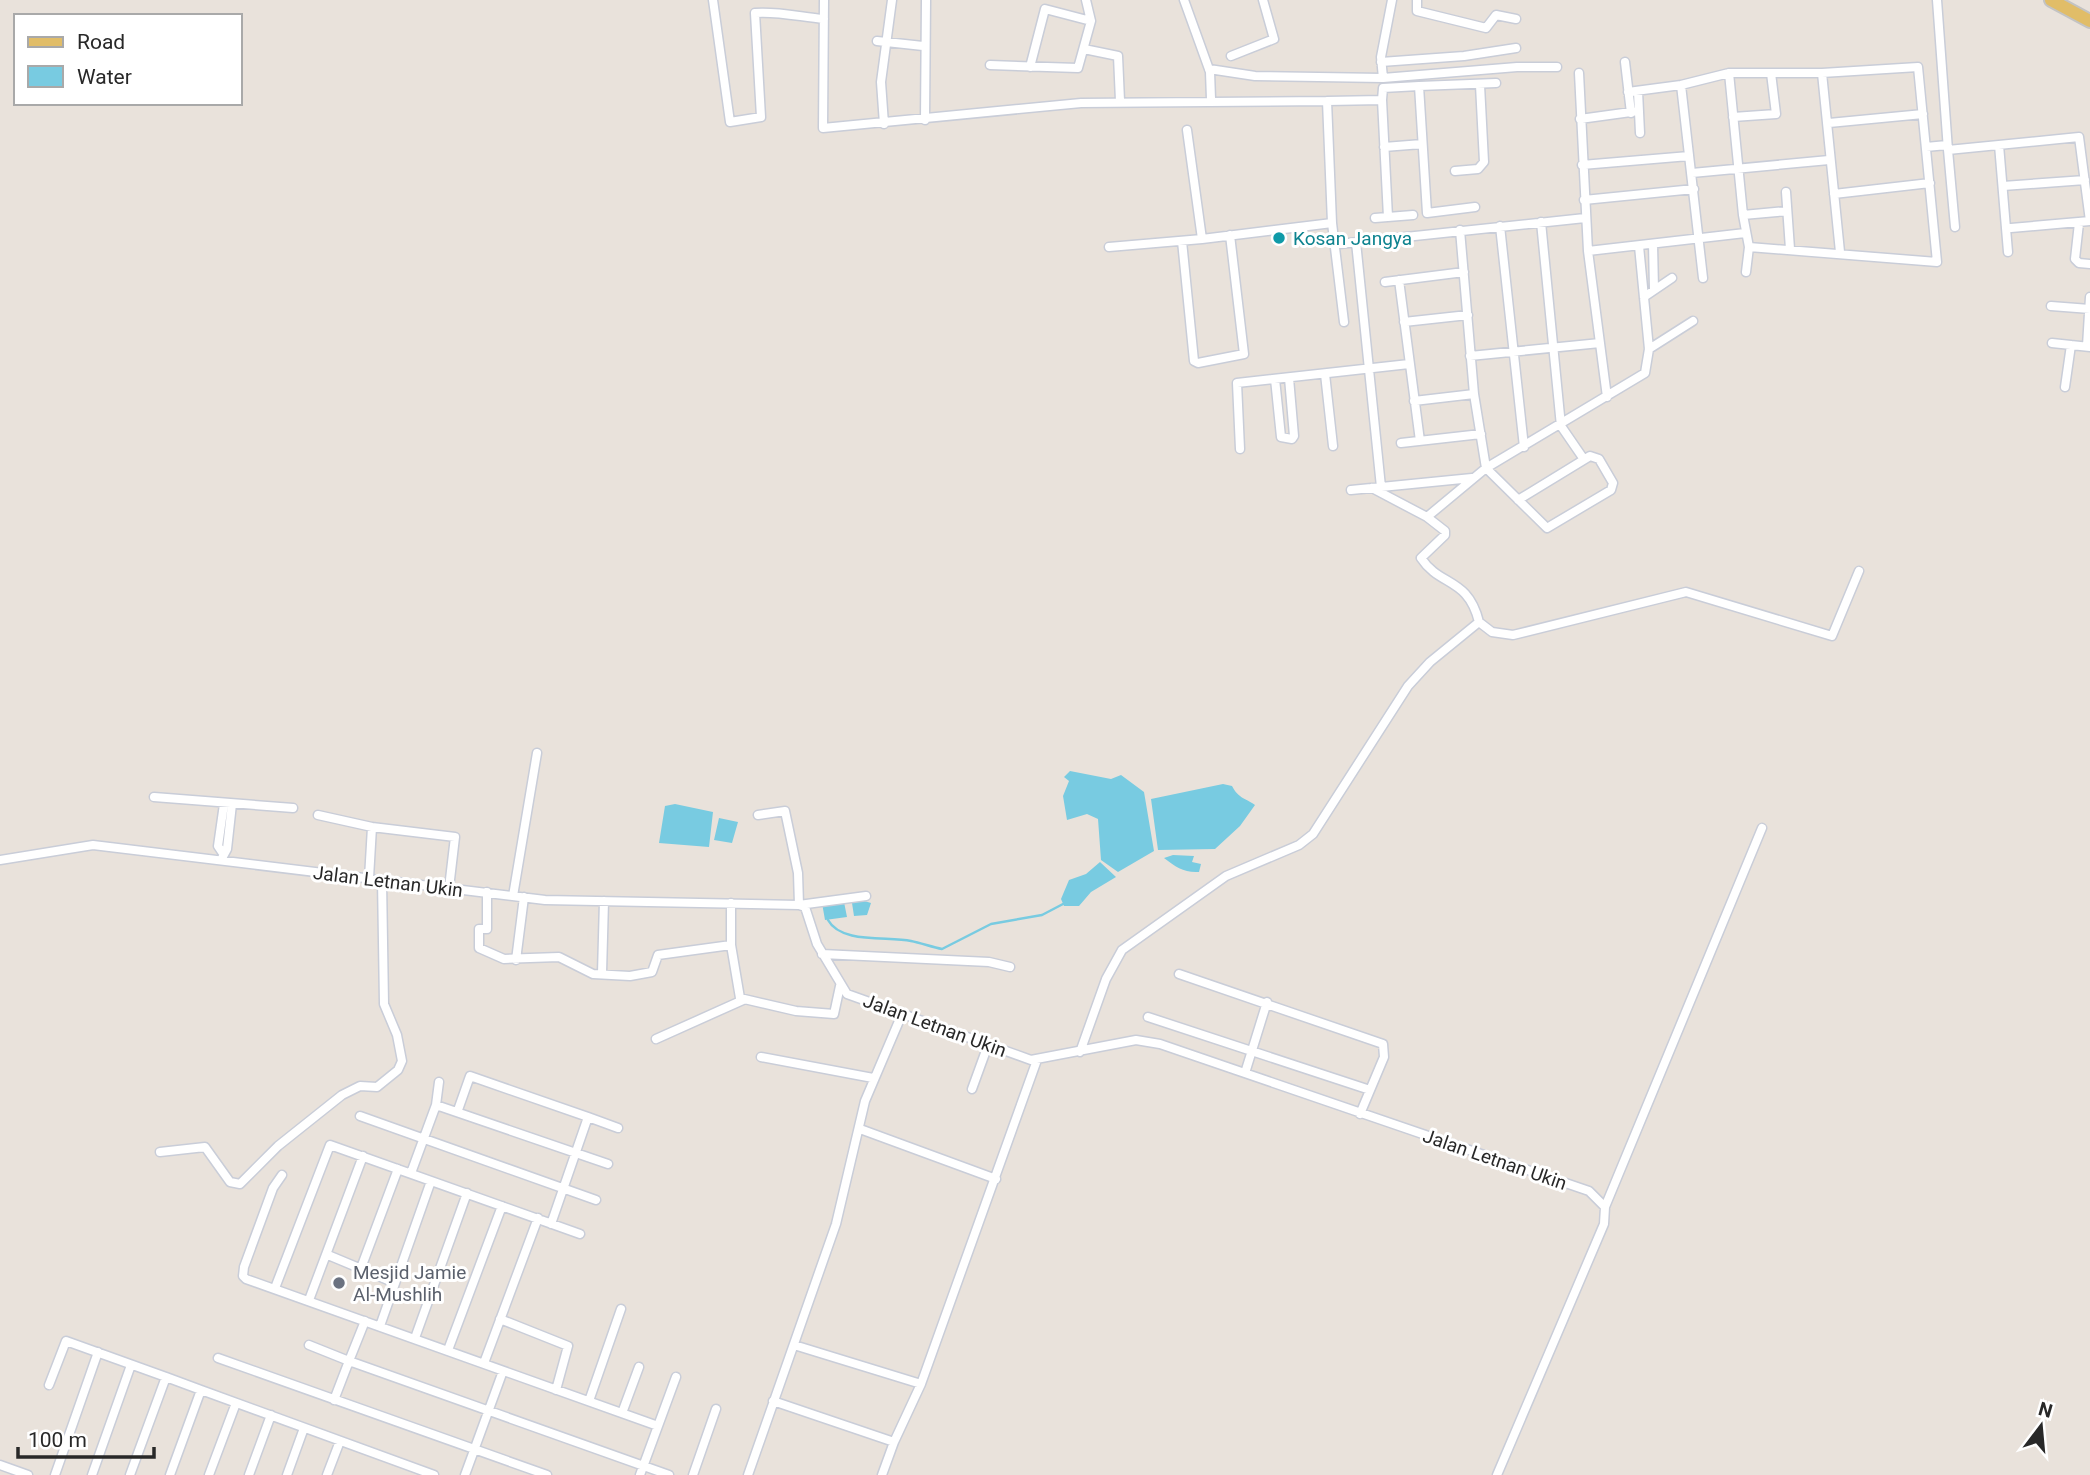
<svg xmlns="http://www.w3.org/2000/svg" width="2090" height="1475" font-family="Roboto,sans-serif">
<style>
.water{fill:#78cbe1}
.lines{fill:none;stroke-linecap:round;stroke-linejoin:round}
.stream{stroke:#78cbe1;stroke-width:2.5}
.minor-casing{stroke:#c9cdd8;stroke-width:11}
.primary-casing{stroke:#c3c3c3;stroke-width:16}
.minor{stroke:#fff;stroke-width:8}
.primary{stroke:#e1bd68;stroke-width:12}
.culture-dot{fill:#0f9aa8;stroke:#fff;stroke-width:2.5}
.worship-dot{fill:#6b7280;stroke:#fff;stroke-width:2.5}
.labels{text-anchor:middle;stroke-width:6;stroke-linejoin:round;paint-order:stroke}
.culture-label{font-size:19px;fill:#0d838f;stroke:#fff;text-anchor:start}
.street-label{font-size:19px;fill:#282828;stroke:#fff}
.worship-label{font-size:19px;fill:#5b616d;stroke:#fff;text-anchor:start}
</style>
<rect width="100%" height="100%" fill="#e9e2db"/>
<path class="water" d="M1070 771 1111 779 1121 775 1144 792 1154 851 1118 872 1101 860 1098 819 1087 814 1067 820 1063 796 1069 781 1064 777Z
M1223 784 1232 786C1239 799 1244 797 1255 805L1240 826 1215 849 1158 850 1151 799Z
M675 804 713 812 709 847 659 843 665 806Z
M719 818 738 822 732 843 714 840Z
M1173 855 1194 856 1192 862 1201 864 1199 872C1184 873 1176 867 1164 858Z
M1100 862 1116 877 1091 892 1079 906H1064L1061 899 1069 880 1086 874Z
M861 900 871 903 867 915 854 916 852 903Z
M844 902 847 917 825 920 822 903Z"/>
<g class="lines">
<path class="stream" d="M828 920C841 944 888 936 911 941 921 943 932 947 942 949L991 924 1042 915 1063 904"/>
<g class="minor-casing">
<path id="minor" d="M713 0 730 122 761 117 755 13C777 11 801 17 824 19
M824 0 823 128 1081 103 1327 101 1332 223 1202 239 1187 130
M1184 0 1210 72 1211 99
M1392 0 1381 57 1383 78 1517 67H1557
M1417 0V11L1486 28 1496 15 1516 19
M1937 0 1948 150 2079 137 2090 221
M877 41 923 46
M1084 49 1118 56 1120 101
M1231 56 1274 39 1263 0
M1381 62 1464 56 1516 48
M1625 62 1631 113
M990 65 1078 68 1091 21 1086 0
M1030 67 1045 9 1091 21
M1209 69 1255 76 1383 78
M1579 73 1588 251 1607 397
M1729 73 1743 215 1749 247 1746 272
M1822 73 1840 252
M1681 85 1703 278
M1419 86 1496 83
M1638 91 1640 133
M1628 92 1681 85 1729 73H1822L1918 67 1937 262 1749 247
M1382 100 1383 88 1419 86 1427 213 1475 207
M1327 101 1382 100 1388 217
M1733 117 1776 114 1771 73
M1580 119 1638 111
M925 120 926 0
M1829 123 1923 114
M884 124 881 82 892 0
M1999 145 2008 252
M1384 147 1422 144
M1926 147 1947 145
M1948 150 1955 227
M1582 165 1689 156
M1455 171 1478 169 1484 162 1480 85
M1692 173 1829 160
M2003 186 2085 180
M1786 192 1790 249
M1834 194 1930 183
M1584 200 1694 189
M1743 215 1787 211
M1375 218 1413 215
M1541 222 1561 426 1583 458
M1332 223 1344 322
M2079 223 2075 259 2079 263 2090 264
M1500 226 1524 447
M2011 228 2090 221
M1460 230 1474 394 1486 468 1547 528 1611 490 1613 483 1599 459 1590 456 1518 500
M1182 241 1194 361 1198 363 1244 354 1230 235
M1356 242 1381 487
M1339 244 1585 218
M1653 244 1654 289
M1109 247 1202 239
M1588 251 1745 233
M1399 280 1420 441
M1385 282 1464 272
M1644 297 1672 278
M2051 306 2090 309
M1404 322 1468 315
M2052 343 2090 347
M2087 346 2090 297
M1649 349 1693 321
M1470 356 1600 343
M1325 374 1333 446
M1275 379 1281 437 1292 439 1294 436 1289 378
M2065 387 2071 345
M1414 401 1474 394
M1401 443 1481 434
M1240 449 1237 383 1409 364
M1372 488 1427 517 1445 531V535L1421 558C1440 587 1468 577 1479 622
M1351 490 1472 478
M1427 517 1486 468 1645 373 1649 349 1639 246
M154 797 293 808
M318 815 372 827 455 837 449 888
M758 815 785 811 798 873 799 905 866 896
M222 852 218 846 224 804
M0 860 93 845 545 900 799 905 805 907 817 944 847 994 1031 1060 1136 1040 1160 1044 1589 1191 1605 1207 1604 1224 1497 1475
M221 860 227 849 232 804
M369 878 372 827
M487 892V929H479V948L504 959 559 957 593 974 630 976 652 972 658 955 731 945
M513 896 537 753
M731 903V945L740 998 796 1011 834 1014 840 986
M822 954 989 962 1010 967
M516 960 524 897
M602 973 604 901
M1179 974 1383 1044 1384 1057 1360 1114
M1148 1017 1370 1090
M656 1039 743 1000
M1080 1052 1106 979 1122 950 1226 876 1299 845 1313 834 1408 686 1430 662 1479 622 1492 632 1513 635 1686 592 1832 636 1859 571
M761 1057 873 1078
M1245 1073 1267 1002
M972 1089 988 1045
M436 1105 439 1082
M458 1110 470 1076 588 1117 551 1224
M360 1116 596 1200
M588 1117 618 1128
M860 1129 996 1179
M160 1152 205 1147 230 1182 240 1184 278 1146 342 1095 360 1086 377 1087 398 1070 402 1061 397 1035 384 1004 382 880
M411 1173 436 1105 608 1164
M282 1175 273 1188 244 1267 243 1276 246 1279 658 1426
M1605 1207 1762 828
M328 1255 395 1283
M361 1268 398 1169
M275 1288 330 1145 580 1234
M309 1300 363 1156
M500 1319 568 1346 556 1390
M365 1321 349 1361 669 1475
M380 1326 431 1181
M415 1338 467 1193
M309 1345 349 1361 334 1400
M794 1345 921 1384
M448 1350 502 1206
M218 1358 547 1475
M484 1363 538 1218
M49 1385 66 1341 166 1377
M589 1401 621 1309
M773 1401 894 1442
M622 1413 639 1367
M0 1465 28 1475
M55 1475 98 1352
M92 1475 131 1365
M130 1475 166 1377 201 1390
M170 1475 201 1390 434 1475
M209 1475 236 1403
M249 1475 271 1415
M287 1475 304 1428
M327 1475 340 1441
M465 1475 503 1371
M640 1475 676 1377
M693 1475 716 1409
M748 1475 836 1224 865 1101 902 1014
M882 1475 894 1442 921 1384 1037 1060"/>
</g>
<g class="primary-casing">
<path id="primary" d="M2051 0 2090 21"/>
</g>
<use href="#minor" class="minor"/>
<use href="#primary" class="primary"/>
</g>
<circle class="culture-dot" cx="1279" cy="238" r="7"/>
<circle class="worship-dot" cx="339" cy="1283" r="7"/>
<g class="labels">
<g class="culture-label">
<text x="1293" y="245">Kosan Jangya</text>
</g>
<g class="street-label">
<text transform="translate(388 881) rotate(7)" y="7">Jalan Letnan Ukin</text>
<text transform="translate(935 1025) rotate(20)" y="7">Jalan Letnan Ukin</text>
<text transform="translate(1495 1159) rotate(19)" y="7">Jalan Letnan Ukin</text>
</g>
<g class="worship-label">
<text x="353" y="1279">Mesjid Jamie<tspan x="353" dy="22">Al-Mushlih</tspan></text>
</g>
</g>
<rect x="14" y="14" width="228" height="91" fill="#ffffff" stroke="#a9a9a9" stroke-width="2"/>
<rect x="28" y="37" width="35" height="10" fill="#e1bd68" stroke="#a9a9a9" stroke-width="2"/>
<text x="77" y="49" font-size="21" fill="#282828">Road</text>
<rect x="28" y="66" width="35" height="21" fill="#78cbe1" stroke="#a9a9a9" stroke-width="2"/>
<text x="77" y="84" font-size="21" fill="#282828">Water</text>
<g transform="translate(2041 1426) rotate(16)" stroke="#ffffff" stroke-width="5" paint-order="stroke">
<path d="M0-5L12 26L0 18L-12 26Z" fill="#282828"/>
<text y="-10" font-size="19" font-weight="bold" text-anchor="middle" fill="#282828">N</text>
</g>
<path d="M18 1447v10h136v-10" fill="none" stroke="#282828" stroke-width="3.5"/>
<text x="28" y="1447" font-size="21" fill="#282828" stroke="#ffffff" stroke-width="5" paint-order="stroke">100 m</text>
</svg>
